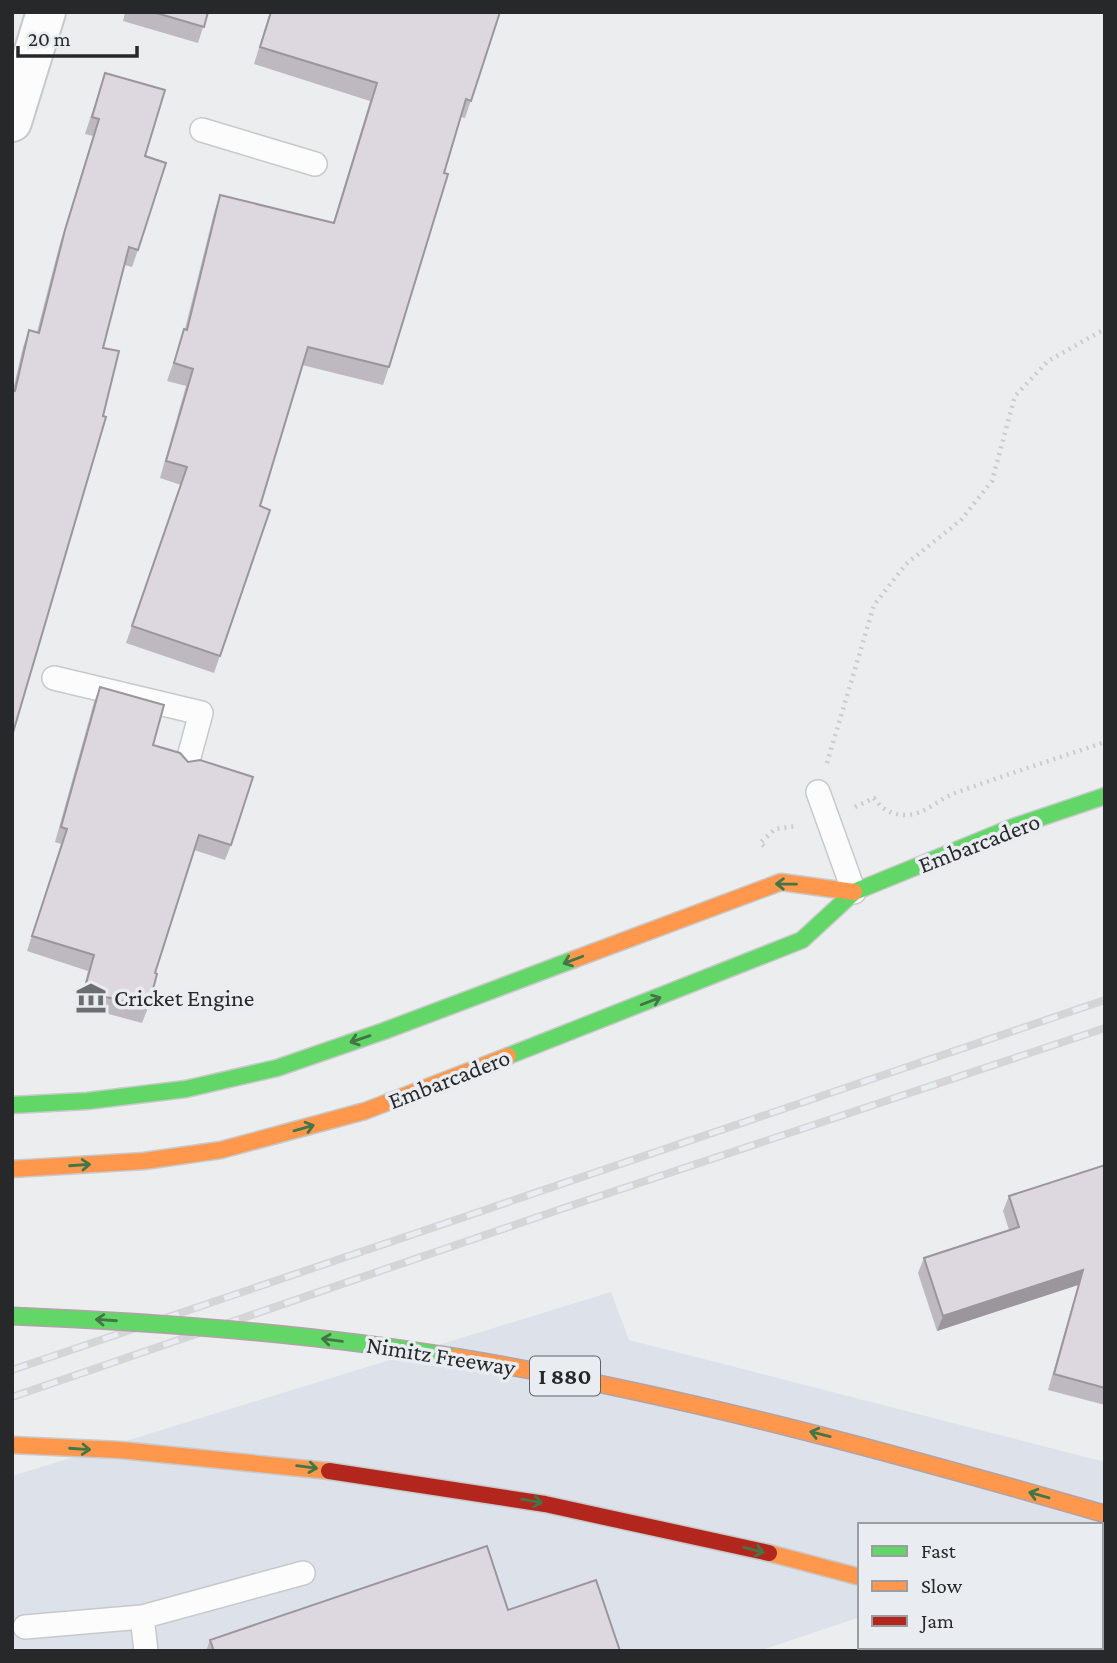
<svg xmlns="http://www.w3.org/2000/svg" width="1117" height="1663" font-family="'Crimson Pro',serif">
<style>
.built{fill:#dde1e9}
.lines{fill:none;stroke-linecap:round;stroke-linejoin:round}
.lane-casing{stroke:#c8c9cb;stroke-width:26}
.street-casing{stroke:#c8c9cb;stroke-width:42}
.fast-casing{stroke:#c8c9cb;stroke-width:19}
.slow-casing{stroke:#c8c9cb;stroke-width:19}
.jam-casing{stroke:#c8c9cb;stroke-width:19}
.path{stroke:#cccccd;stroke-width:4.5;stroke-dasharray:2 5;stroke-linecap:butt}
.lane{stroke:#fcfcfd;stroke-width:23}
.street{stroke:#fcfcfd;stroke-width:38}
.fast{stroke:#63d668;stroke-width:16}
.slow{stroke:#ff974d;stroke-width:16}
.jam{stroke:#b3261e;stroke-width:16}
.rail-casing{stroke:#d5d5d6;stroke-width:8}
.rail{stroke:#e9ecf1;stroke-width:5;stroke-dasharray:16;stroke-linecap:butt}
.fast-bridge-casing{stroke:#b0a2a6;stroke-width:19;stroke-linecap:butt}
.slow-bridge-casing{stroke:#b0a2a6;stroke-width:19;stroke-linecap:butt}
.fast-bridge{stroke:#63d668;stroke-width:16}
.slow-bridge{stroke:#ff974d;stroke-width:16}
.wall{fill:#beb9c0}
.shaded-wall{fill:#9b969c}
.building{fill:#ddd7df;stroke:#9b969c;stroke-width:2}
.oneway{stroke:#427646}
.labels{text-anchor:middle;stroke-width:7;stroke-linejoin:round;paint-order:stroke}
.shield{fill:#e9ecf1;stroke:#616366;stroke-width:2}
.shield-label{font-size:23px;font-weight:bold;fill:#27282a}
.street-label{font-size:24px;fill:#27282a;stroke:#e9ecf1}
.poi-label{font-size:24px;fill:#27282a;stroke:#e9ecf1;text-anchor:start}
</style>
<rect width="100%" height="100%" fill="#ebedef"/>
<path class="built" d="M611 1292 629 1340 1105 1462V1535L1101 1536V1525H860V1617L759 1651H12V1476Z"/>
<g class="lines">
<g class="lane-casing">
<path id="lane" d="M202 130 315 164
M54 678 201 713 187 764
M818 792 854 892
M25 1627 142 1617
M146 1651 142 1617 303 1573"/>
</g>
<g class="street-casing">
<path id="street" d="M12 122 46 12"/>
</g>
<g class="fast-casing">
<path id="fast" d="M508 1056 802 940 854 892 1013 827 1105 796
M12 1105 87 1101 186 1089 277 1068 384 1031 575 959"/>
</g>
<g class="slow-casing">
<path id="slow" d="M575 959 781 882 854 892
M12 1169 144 1161 221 1150 365 1111 508 1056
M12 1445 120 1450 329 1471
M769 1553 860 1577"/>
</g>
<g class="jam-casing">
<path id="jam" d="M329 1471 545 1504 769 1553
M1101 1647 1105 1648"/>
</g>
<path class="path" d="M827 763 874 605 906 564 961 520 992 481 1015 396 1048 361 1105 329
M855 807 874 798C881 809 892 815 906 815 924 815 939 799 955 793 1005 775 1055 759 1105 742
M764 846 760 843 775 829 797 826"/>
<use href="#lane" class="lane"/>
<use href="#street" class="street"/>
<use href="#fast" class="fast"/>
<use href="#slow" class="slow"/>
<use href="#jam" class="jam"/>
<g class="rail-casing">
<path id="rail" d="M12 1370 1105 1000
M12 1397 567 1207 1105 1028"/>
</g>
<use href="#rail" class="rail"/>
<g class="fast-bridge-casing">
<path id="fast-bridge" d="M12 1316C160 1322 308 1333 455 1357"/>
</g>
<g class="slow-bridge-casing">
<path id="slow-bridge" d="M455 1357C676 1393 890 1452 1105 1514"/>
</g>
<use href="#fast-bridge" class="fast-bridge"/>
<use href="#slow-bridge" class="slow-bridge"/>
</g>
<path class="wall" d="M125 12H208L198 43 123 21Z
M270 12H500L465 118 461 117 389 367 383 385 302 365 260 506 270 510 214 673 126 643 181 485 160 478 186 386 167 381 185 329 214 213 220 195 333 223 370 101 254 64Z
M105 73 145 156 138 250 132 267 124 265 103 348V416L13 390 23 347 29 330 37 332 59 247 93 136 85 134Z
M100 687 153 745 231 845 225 860 194 850 155 973 148 1008 142 1023 79 1006 88 971 27 951 61 844 55 842 94 702Z
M1105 1165V1405L1048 1390 1078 1285 937 1331 918 1273 924 1258 1009 1230 1003 1211 1009 1196Z
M508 1610 620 1651H206L210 1640Z"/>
<path class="shaded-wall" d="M1083 1270 1078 1285 937 1331 943 1316Z"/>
<path class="building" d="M153 12H208L204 27Z
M271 12H500L471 101 466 99 444 173 448 174 389 367 308 347 260 506 270 510 220 656 132 626 187 467 166 461 193 369 174 363 184 329 187 330 220 195 334 223 377 83 260 47Z
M105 73 165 90 145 156 166 163 138 250 129 247 103 348 119 351 103 416 106 417 12 736V390L15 391 29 330 39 333 65 230 99 119 92 117Z
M100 687 164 705 153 745 180 753 188 762 200 760 253 777 231 845 199 835 155 973 157 974 148 1008 84 991 94 955 32 936 67 829 61 827Z
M1105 1165V1388L1054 1374 1083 1270 943 1316 924 1258 1019 1227 1009 1196Z
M487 1546 508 1610 596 1580 620 1651H214L210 1640Z"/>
<defs><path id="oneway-shaft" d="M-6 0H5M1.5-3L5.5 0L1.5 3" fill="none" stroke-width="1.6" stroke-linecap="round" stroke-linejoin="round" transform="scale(1.75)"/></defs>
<g class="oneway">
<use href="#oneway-shaft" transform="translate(786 884) rotate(-179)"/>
<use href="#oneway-shaft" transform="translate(573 960) rotate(159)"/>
<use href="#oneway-shaft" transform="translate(651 1001) rotate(-21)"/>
<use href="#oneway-shaft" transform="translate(360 1039) rotate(161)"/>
<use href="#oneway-shaft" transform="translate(304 1128) rotate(-16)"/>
<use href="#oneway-shaft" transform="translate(80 1165) rotate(-4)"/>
<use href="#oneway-shaft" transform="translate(106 1320) rotate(-176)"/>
<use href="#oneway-shaft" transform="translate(332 1340) rotate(-173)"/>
<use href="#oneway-shaft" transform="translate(820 1434) rotate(-166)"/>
<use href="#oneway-shaft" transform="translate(80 1449) rotate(4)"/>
<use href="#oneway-shaft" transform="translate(307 1467) rotate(7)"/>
<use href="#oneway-shaft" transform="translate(1039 1495) rotate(-164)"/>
<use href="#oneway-shaft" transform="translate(532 1501) rotate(10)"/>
<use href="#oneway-shaft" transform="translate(754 1550) rotate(14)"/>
</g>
<defs>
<g id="museum-bare" transform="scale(2.415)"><path d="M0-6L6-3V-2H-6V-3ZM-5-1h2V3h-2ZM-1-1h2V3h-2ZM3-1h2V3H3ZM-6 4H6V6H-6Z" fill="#6c6d6f" stroke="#e9ecf1" stroke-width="2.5" paint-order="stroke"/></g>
</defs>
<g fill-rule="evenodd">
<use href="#museum-bare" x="91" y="998"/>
</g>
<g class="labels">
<rect class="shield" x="530" y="1356.5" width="70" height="39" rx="5"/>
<g class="shield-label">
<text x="565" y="1384">I 880</text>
</g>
<g class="street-label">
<text transform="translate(979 843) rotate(-21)" y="8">Embarcadero</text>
<text transform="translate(449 1079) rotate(-21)" y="8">Embarcadero</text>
<text transform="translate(441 1356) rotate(9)" y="8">Nimitz Freeway</text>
</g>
<g class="poi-label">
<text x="114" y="1006">Cricket Engine</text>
</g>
</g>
<rect width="1117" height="1663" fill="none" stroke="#27282a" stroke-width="28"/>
<rect x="858" y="1523" width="245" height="126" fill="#e9ecf1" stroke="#9b9ea1" stroke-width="2"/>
<rect x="872" y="1546" width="35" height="10" fill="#63d668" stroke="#9b9ea1" stroke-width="2"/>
<text x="921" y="1558" font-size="21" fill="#27282a">Fast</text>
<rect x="872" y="1581" width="35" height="10" fill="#ff974d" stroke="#9b9ea1" stroke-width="2"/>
<text x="921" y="1593" font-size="21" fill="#27282a">Slow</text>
<rect x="872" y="1616" width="35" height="10" fill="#b3261e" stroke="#9b9ea1" stroke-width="2"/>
<text x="921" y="1628" font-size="21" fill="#27282a">Jam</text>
<path d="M18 46v10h119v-10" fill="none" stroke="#27282a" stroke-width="3.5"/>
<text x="28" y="46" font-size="21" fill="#27282a" stroke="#e9ecf1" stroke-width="5" paint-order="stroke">20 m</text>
</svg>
